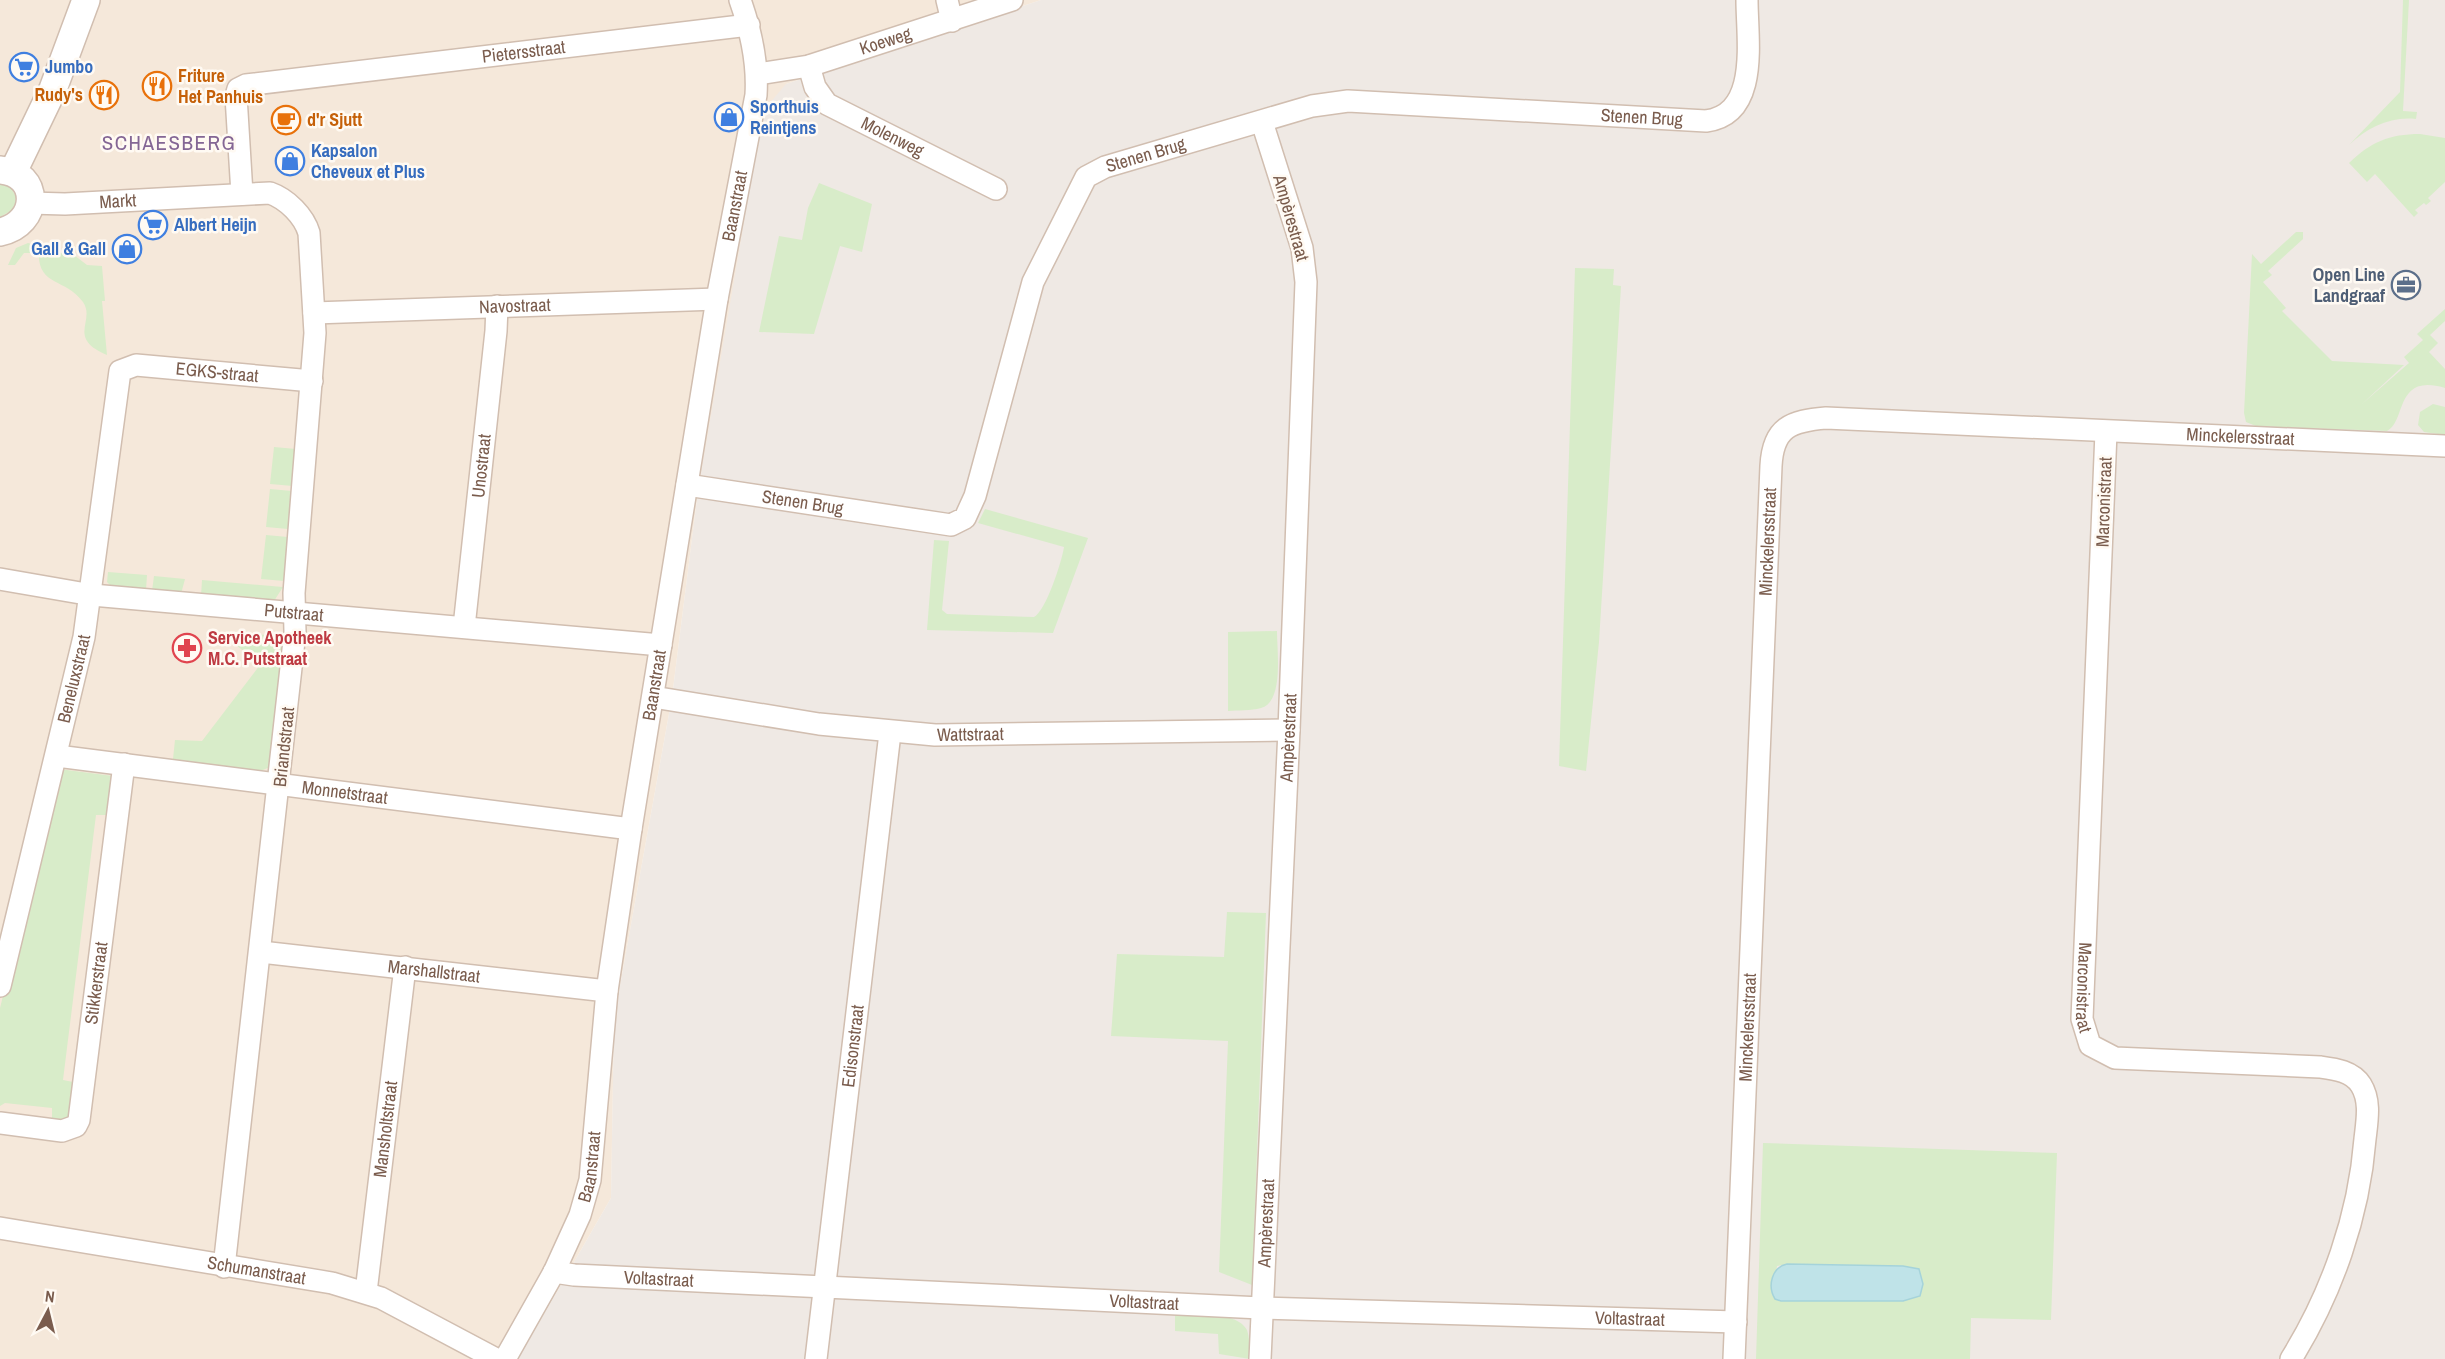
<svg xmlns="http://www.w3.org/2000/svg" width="2445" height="1359" font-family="'Archivo Narrow',sans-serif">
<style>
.residential{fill:#f5e8da}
.industrial{fill:#efe9e4}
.green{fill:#d8ecc9;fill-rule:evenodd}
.water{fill:#bfe3e8;stroke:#a5d3da;stroke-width:1.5}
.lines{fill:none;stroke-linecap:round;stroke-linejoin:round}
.minor-casing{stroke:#d1beb0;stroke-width:24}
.tertiary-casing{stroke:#d1beb0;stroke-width:30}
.minor{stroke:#fff;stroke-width:21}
.tertiary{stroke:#fff;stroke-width:27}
.labels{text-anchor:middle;stroke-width:5;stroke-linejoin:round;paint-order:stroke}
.street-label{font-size:18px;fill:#7a5c4d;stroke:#fffaf3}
.shop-label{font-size:18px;font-weight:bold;fill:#366cbe;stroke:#fffaf3;text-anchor:start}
.food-label{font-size:18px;font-weight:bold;fill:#c56008;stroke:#fffaf3;text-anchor:start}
.service-label{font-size:18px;font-weight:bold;fill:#4e5e75;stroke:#fffaf3;text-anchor:end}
.health-label{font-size:18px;font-weight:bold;fill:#be3a42;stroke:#fffaf3;text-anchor:start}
.quarter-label{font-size:21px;letter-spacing:1.5px;fill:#846695;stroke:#fffaf3}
</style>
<rect width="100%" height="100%" fill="#fdf6ec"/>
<path class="residential" d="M0 0H1041L786 84 698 491 672 697 614 1019 611 1198 518 1359H0Z"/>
<path class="industrial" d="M1041 0H2445V1359H518L611 1198 614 1019 672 697 698 491 763 111 786 84Z"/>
<path class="green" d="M2403 0H2409L2403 111 2417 112 2416 119C2391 116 2368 127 2349 145L2400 92Z
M2420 134 2445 138V182L2428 198 2431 201 2426 205 2424 203 2415 210 2418 213 2414 217 2375 174 2367 182 2349 163C2371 142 2389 134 2420 134Z
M0 183 10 186 16 197 14 209 0 217Z
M819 183 872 204 862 252 840 246 814 334 759 332 779 236 802 240 808 208Z
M2296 232H2303V239L2268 271 2272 275 2263 282 2286 308 2282 311 2332 361 2404 365 2362 404 2409 363 2404 357 2423 340 2417 334 2445 309V321L2430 335 2438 343 2429 352 2445 369V388C2394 373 2407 421 2387 431L2256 426 2246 422 2244 413 2252 254 2261 264Z
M28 243 35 245 34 253H24L15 265H8L16 248Z
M39 249 74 255 87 265 102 266 105 301H102L107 355C66 338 96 321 83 302 65 277 36 287 39 249Z
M1575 268 1614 269 1613 285 1621 286 1599 642 1586 771 1559 766Z
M2433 404 2445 407V435L2424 432 2418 425 2420 412Z
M274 447 296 449 293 486 270 484Z
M270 489 292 491 288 529 266 527Z
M985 509 1088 538 1053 633 927 630 934 540 949 541 942 610 947 614 1034 617C1046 611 1062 561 1064 547L978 523Z
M266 535 288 537 284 581 261 579Z
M108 572 147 575 146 590 112 587 107 582Z
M154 576 185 579 181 594 152 591Z
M202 580 283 587 274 601 201 596Z
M1277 631C1277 651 1284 702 1261 708 1251 711 1238 710 1228 711V632Z
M242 632 287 638 273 766 260 771 173 759 175 740 202 741 260 665 235 644Z
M59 769 113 776 108 815H96L63 1080 78 1083 75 1117 52 1123V1108L5 1103 0 1106V1008Z
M1227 912 1266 913 1252 1285 1219 1272 1228 1041 1111 1036 1117 954 1224 957Z
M1763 1143 2057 1153 2051 1320 1971 1318 1970 1359H1756ZM1787 1264 1903 1266 1920 1296 1903 1301H1781L1775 1299 1772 1294 1777 1266Z
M1175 1315C1194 1316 1237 1310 1247 1330 1250 1338 1249 1350 1250 1359L1219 1354 1218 1334 1175 1331Z"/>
<path class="water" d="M1787 1264 1903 1266 1919 1269 1923 1284 1920 1296 1903 1301H1781L1775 1299C1767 1286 1772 1267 1787 1264Z"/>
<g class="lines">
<g class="minor-casing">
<g id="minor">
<path d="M947 0 952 21"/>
<path id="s1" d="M809 66 815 87 827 104 996 189"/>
<path id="s2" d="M758 74 809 66 1012 0"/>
<path id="s3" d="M242 194 236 96 238 89 246 85 749 25"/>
<path id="s4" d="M30 203 65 204 270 193C287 199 304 216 309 233L315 333 294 593 295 632 224 1267"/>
<path id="s5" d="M314 313 717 299"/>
<path id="s6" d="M2106 432 2082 1019 2090 1045 2115 1058 2320 1067C2335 1069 2352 1071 2361 1085 2371 1101 2367 1121 2365 1139 2359 1216 2332 1293 2291 1359"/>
<path id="s7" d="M687 485 951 525 965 518 975 496 1033 282 1086 177 1105 167 1312 106 1348 101 1706 121C1760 114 1747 40 1747 0"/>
<path id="s8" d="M0 579 92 595 661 645"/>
<path id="s9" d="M464 627 496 331 497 306"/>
<path id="s10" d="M653 697 819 724 935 735 1289 730"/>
<path id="s11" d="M57 756 631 829"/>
<path id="s12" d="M261 952 607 991"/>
<path id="s13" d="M0 986 84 637 120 371 136 365 312 381"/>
<path id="s14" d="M0 1123 62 1131 76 1126 79 1120 124 764"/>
<path id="s15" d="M0 1228 332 1283 381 1298 496 1359"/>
<path id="s16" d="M554 1272 574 1275 1261 1308 1736 1322"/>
<path id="s17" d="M366 1292 405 967"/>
<path id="s18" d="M505 1359 554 1272 580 1215 590 1180 607 991 631 829 717 299 756 95C758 63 751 31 740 0"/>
<path id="s19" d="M816 1359 890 733"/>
<path id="s20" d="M1260 1359 1289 730 1306 282 1302 248 1262 122"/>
<path id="s21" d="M1734 1359 1771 466C1773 427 1791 421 1826 418L2445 446"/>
</g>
</g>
<g class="tertiary-casing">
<path id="tertiary" d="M0 170C41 173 40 224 0 232
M13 172 53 89 86 0"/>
</g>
<use href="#minor" class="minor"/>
<use href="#tertiary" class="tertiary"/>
</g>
<defs>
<g id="supermarket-ring" transform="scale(1.5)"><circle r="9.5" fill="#fffaf3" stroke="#3f7fe0" stroke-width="1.5"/><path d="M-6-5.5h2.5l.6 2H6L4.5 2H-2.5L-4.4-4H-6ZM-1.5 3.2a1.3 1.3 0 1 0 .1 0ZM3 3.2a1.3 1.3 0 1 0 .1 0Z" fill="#3f7fe0"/></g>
<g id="restaurant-ring" transform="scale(1.5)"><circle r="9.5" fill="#fffaf3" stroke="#e8710a" stroke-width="1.5"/><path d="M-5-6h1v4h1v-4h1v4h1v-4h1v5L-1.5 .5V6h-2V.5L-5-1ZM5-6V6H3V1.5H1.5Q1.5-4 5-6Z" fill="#e8710a"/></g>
<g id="shop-ring" transform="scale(1.5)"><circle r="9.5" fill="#fffaf3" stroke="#3f7fe0" stroke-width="1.5"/><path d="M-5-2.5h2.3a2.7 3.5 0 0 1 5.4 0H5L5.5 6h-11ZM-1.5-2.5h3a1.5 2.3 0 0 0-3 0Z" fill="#3f7fe0"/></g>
<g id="cafe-ring" transform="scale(1.5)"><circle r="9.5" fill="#fffaf3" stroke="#e8710a" stroke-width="1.5"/><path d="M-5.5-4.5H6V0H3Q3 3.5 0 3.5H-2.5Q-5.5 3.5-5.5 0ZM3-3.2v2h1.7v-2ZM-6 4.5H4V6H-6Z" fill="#e8710a"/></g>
<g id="office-ring" transform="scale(1.5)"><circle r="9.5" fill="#fffaf3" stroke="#5c6f8a" stroke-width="1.5"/><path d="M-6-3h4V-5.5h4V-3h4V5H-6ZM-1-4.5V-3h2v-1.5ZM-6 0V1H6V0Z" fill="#5c6f8a"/></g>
<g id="pharmacy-ring" transform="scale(1.5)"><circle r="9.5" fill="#fffaf3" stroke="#e0444e" stroke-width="1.5"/><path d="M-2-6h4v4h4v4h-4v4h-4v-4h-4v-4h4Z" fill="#e0444e"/></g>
</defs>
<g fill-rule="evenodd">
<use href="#supermarket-ring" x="24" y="67"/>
<use href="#restaurant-ring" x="157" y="86"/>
<use href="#restaurant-ring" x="104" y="95"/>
<use href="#shop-ring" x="729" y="117"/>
<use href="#cafe-ring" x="286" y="120"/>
<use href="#shop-ring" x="290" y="161"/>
<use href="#supermarket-ring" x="153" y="225"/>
<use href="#shop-ring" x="127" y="249"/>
<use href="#office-ring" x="2406" y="285"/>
<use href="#pharmacy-ring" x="187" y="648"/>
</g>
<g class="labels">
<g class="street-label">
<text dy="6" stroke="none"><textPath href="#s2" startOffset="132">Koeweg</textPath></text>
<text dy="6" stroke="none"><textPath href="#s3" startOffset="394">Pietersstraat</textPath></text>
<text dy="6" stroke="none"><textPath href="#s7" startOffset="1214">Stenen Brug</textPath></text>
<text dy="6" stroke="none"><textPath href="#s1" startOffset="116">Molenweg</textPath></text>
<text dy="6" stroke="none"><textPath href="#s7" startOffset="710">Stenen Brug</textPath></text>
<text dy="6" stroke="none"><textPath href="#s4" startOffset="88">Markt</textPath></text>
<text dy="6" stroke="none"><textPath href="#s18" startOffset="1184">Baanstraat</textPath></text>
<text transform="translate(1291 218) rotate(74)" y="6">Ampèrestraat</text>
<text dy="6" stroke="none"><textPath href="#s5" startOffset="201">Navostraat</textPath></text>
<text dy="6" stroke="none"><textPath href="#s13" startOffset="726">EGKS-straat</textPath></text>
<text dy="6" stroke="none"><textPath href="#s21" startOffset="1392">Minckelersstraat</textPath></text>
<text dy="6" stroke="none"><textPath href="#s9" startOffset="162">Unostraat</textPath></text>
<text transform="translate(2104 502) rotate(-88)" y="6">Marconistraat</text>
<text dy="6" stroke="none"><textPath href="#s7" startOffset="117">Stenen Brug</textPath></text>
<text dy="6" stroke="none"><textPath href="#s21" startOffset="818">Minckelersstraat</textPath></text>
<text dy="6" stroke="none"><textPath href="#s8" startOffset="296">Putstraat</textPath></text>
<text dy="6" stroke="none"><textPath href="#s13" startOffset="316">Beneluxstraat</textPath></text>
<text dy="6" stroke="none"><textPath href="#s18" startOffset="698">Baanstraat</textPath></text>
<text dy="6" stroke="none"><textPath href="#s10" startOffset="320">Wattstraat</textPath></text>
<text dy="6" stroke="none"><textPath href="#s20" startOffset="622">Ampèrestraat</textPath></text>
<text transform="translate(284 747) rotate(-84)" y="6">Briandstraat</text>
<text dy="6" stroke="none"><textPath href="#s11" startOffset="290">Monnetstraat</textPath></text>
<text dy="6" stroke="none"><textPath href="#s12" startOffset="174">Marshallstraat</textPath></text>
<text dy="6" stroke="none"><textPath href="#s14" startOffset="222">Stikkerstraat</textPath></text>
<text dy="6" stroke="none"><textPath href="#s6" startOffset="556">Marconistraat</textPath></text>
<text dy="6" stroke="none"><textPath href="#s21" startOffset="332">Minckelersstraat</textPath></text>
<text dy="6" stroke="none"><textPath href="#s19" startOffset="315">Edisonstraat</textPath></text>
<text dy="6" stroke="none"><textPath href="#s17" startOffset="164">Mansholtstraat</textPath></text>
<text dy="6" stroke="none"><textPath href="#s18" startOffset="212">Baanstraat</textPath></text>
<text dy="6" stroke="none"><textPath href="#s20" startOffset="136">Ampèrestraat</textPath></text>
<text dy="6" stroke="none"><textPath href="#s15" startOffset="260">Schumanstraat</textPath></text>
<text dy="6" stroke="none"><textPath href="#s16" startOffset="105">Voltastraat</textPath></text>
<text dy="6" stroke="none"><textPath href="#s16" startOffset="591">Voltastraat</textPath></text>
<text dy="6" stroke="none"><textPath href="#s16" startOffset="1077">Voltastraat</textPath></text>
</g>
<g class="shop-label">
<text x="45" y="73">Jumbo</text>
<text x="750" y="113">Sporthuis<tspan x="750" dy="21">Reintjens</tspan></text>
<text x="311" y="157">Kapsalon<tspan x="311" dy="21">Cheveux et Plus</tspan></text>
<text x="174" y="231">Albert Heijn</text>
<text x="106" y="255" text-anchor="end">Gall &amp; Gall</text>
</g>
<g class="food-label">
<text x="178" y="82">Friture<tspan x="178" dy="21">Het Panhuis</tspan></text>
<text x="83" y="101" text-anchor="end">Rudy's</text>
<text x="307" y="126">d'r Sjutt</text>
</g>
<g class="service-label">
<text x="2385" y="281">Open Line<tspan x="2385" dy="21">Landgraaf</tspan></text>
</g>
<g class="health-label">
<text x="208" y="644">Service Apotheek<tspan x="208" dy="21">M.C. Putstraat</tspan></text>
</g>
<g class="quarter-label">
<text x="169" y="150">SCHAESBERG</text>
</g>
</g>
<g transform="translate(48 1311) rotate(7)" stroke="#fffaf3" stroke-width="4.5" paint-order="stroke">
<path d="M0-4.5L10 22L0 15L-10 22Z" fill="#7a5c4d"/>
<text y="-9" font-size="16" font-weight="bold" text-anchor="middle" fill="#7a5c4d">N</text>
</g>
</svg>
